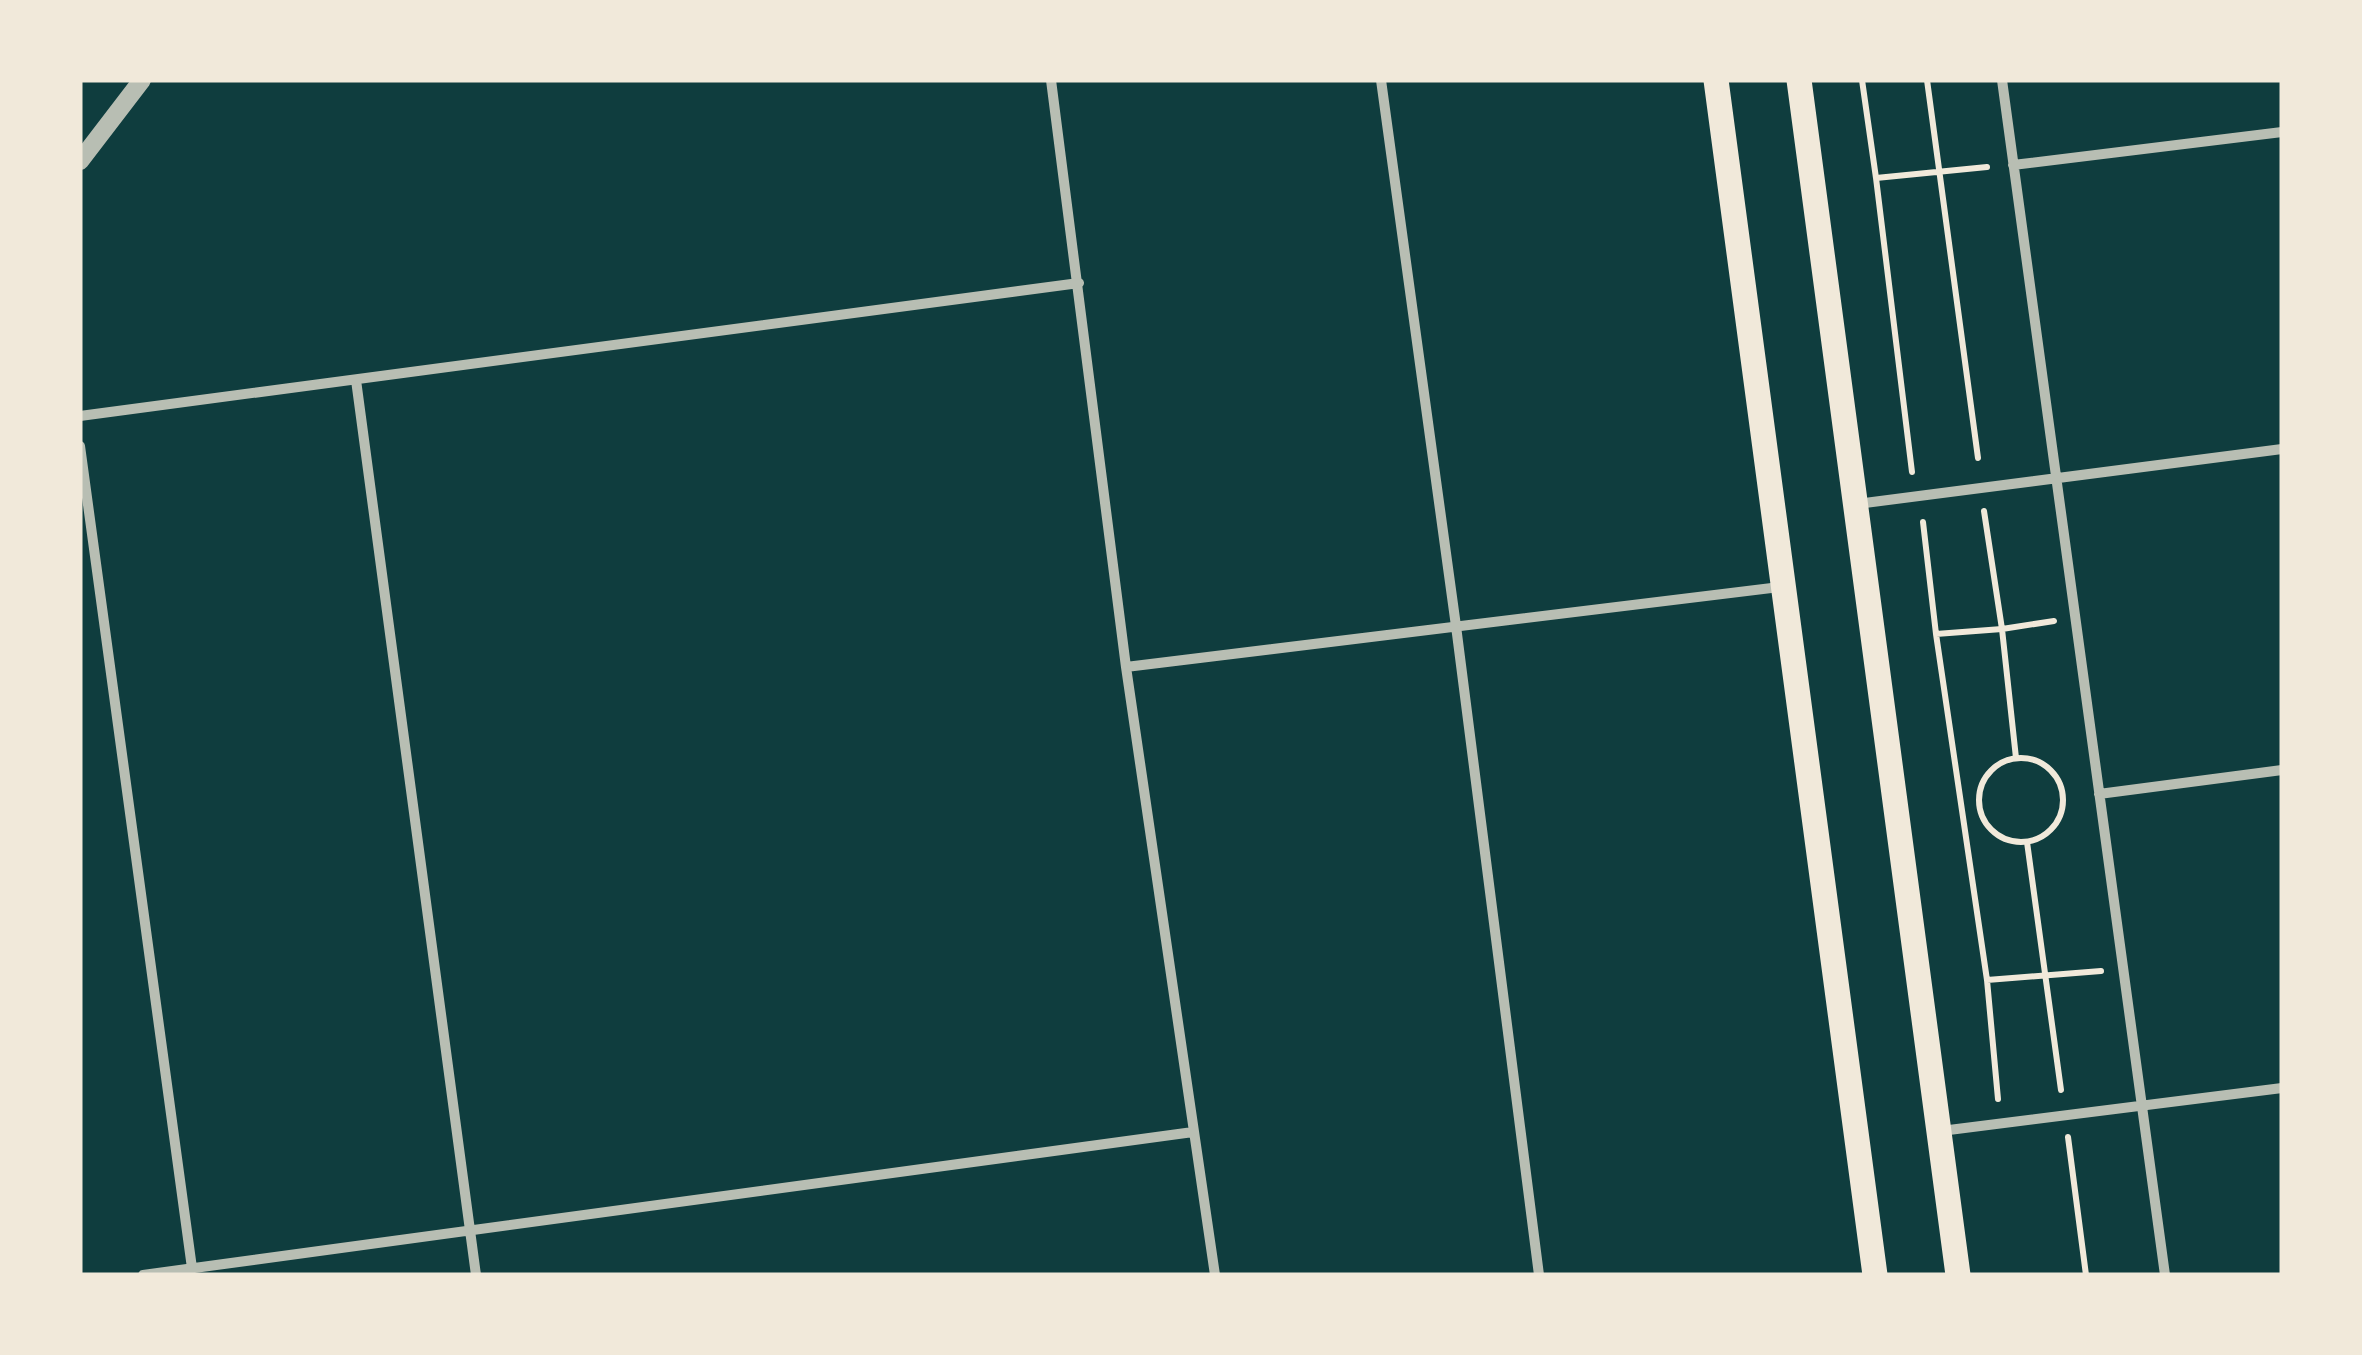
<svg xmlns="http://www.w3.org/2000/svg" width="2362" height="1355" font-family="'Roboto Serif',serif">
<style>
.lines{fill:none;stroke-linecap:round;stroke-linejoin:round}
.path{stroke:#f1e9da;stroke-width:6}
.minor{stroke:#b8beb3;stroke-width:10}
.tertiary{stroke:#b8beb3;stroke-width:18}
.primary{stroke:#f1e9da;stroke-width:25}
</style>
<rect width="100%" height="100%" fill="#0f3d3e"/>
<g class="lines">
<path class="path" d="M1862 80 1876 178
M1927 80 1978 458
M1912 472 1876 178 1987 167
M1984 511 2002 629 2016 758
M1923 522 1936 634 1987 980 1998 1099
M1936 634 2002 629 2054 621
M1979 800a42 42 0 1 1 84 0a42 42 0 1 1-84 0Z
M2027 842 2061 1090
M1987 980 2101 971
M2068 1137 2086 1275"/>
<path class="minor" d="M1051 80 1126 667 1215 1275
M1381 80 1456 626 1539 1275
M2002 80 2165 1275
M2013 165 2282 132
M356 380 476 1275
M80 416 1079 283
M80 446 192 1268
M1857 504 2282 449
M1126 667 1780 587
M2099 794 2282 770
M1941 1131 2282 1088
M143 1275 1193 1132"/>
<path class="tertiary" d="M80 161 142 80"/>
<path class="primary" d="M1716 80 1875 1275
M1799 80 1958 1275"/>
</g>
<rect width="2362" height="1355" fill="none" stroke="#f1e9da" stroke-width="165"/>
</svg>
